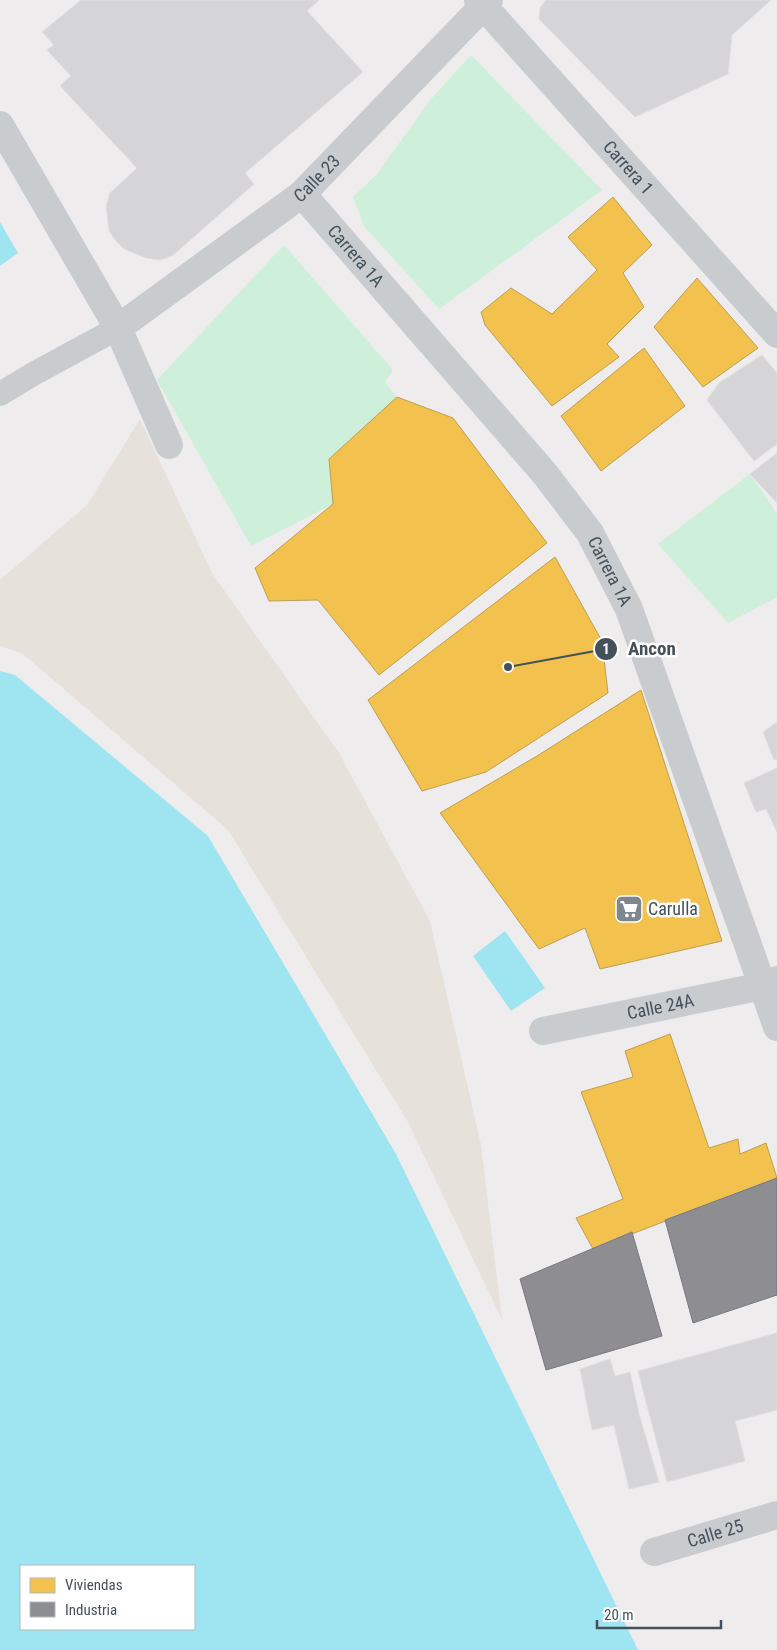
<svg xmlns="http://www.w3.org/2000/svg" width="777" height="1650" font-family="'Roboto Condensed',sans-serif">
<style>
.green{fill:#ceefd9}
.sand{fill:#e7e1db}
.water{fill:#9fe5f1;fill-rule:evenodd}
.homes{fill:#f2c14e;stroke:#be9f52}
.industry{fill:#8d8d92;stroke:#777b82}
.building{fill:#d5d5d7;stroke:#dfdee0}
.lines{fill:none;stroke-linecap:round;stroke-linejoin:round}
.service{stroke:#c9ccce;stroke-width:24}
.pedestrian{stroke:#c9ccce;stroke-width:28}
.minor{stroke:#c9ccce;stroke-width:28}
.tertiary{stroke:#c9ccce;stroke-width:28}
.labels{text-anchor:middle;stroke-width:5;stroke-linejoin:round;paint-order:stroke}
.street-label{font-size:18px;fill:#43515b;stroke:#fff}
.poi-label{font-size:18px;fill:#43515b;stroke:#fff;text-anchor:start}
.leader{fill:none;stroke:#43515b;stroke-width:2}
.callout-dot{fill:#43515b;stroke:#fff;stroke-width:2}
.mark-label{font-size:15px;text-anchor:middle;font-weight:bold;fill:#fff}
.callout-label{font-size:19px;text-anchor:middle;font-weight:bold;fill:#43515b;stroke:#fff;stroke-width:5;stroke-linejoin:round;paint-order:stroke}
</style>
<rect width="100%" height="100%" fill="#eeeced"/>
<path class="green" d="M471 55 602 190 439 309 364 226 353 197 377 174 431 99Z
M284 245 393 370 385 382 397 397 333 504 251 546 157 380Z
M750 474 777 514V597L728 623 658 544Z"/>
<path class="sand" d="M140 419 212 573 339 753 430 921 481 1145 502 1320 408 1122 228 830 23 654 0 646V580L87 505Z"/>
<path class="water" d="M0 222 18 253 0 266Z
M0 671 15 675 208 836 396 1154 638 1650H0ZM21 1566H194V1629H21Z
M505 931 545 988 511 1011 473 956Z"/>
<path class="homes" d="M613 197 652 245 623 273 644 307 607 344 619 357 552 406 485 325 481 312 511 288 552 314 597 270 568 237Z
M697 278 758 348 703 387 654 327Z
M644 348 685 406 601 471 561 416Z
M397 397 453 418 547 543 379 675 318 600 269 601 255 568 333 504 329 459Z
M555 557 602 641 608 693 486 772 422 791 368 700Z
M641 690 722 941 600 969 585 928 539 949 440 813 537 756Z
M670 1034 709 1148 738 1139 740 1154 766 1143 777 1178 593 1249 576 1218 623 1199 581 1092 633 1077 625 1051Z"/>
<path class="industry" d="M777 1178V1295L693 1323 665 1220Z
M632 1232 662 1336 546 1370 520 1279Z"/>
<path class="building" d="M81 0H319L307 11 363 72 245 173 254 184 172 256 160 260 146 258 124 249 116 241 109 231 106 206 110 193 137 168 60 86 71 76 47 50 54 45 42 32Z
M546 0H771L732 35 728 74 635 117 539 19 540 8Z
M762 355 777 373V444L754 461 707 400 719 383Z
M777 453V503L750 474Z
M777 722V759L774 760 763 732Z
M777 768V832L766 809 756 812 744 783Z
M777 1333V1410L735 1421 745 1461 667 1482 638 1371Z
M610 1359 615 1376 630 1372 639 1414 659 1482 629 1489 614 1425 592 1430 580 1369Z"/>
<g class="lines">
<path class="service" d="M0 394 35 373 118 328"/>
<path class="pedestrian" d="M0 125 118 328 169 445"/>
<g class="minor">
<path id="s1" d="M302 194 545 474 590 533 629 609 777 1027"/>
<path id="s2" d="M118 328 302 194 489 0"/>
<path id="s3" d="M543 1031 763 986 777 980"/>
<path id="s4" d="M654 1552 777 1515"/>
</g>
<path class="tertiary" id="s5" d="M478 0 777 334"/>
</g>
<defs>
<g id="supermarket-square" transform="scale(1.4375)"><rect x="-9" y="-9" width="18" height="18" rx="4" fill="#7f878e" stroke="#fff"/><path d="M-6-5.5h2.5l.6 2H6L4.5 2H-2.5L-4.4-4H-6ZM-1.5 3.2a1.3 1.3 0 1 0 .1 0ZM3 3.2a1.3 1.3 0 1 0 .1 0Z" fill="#fff"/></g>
</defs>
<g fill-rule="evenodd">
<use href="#supermarket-square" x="629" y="909"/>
</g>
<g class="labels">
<g class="street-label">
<text dy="6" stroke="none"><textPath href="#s5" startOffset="225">Carrera 1</textPath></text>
<text dy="6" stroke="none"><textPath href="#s2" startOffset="249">Calle 23</textPath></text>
<text dy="6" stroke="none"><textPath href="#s1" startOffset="82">Carrera 1A</textPath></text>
<text dy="6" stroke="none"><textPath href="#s1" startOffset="488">Carrera 1A</textPath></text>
<text dy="6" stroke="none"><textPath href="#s3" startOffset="120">Calle 24A</textPath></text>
<text dy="6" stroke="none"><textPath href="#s4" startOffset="64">Calle 25</textPath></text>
</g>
<g class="poi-label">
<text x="648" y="915">Carulla</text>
</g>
</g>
<path class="leader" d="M508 667L606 649"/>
<g class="callout-dot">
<circle cx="508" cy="667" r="5"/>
<circle cx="606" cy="649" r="12"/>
</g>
<g class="mark-label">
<text x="606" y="654">1</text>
</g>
<g class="callout-label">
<text x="652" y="655">Ancon</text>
</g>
<rect x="20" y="1565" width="175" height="65" fill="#ffffff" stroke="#b4b9bd"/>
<rect x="30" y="1578" width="25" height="15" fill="#f2c14e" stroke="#b4b9bd"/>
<text x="65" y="1590" font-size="15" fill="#43515b">Viviendas</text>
<rect x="30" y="1602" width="25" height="15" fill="#8d8d92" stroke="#b4b9bd"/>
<text x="65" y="1615" font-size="15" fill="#43515b">Industria</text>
<path d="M597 1620v8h124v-8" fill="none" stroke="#43515b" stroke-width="2.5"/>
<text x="604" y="1620" font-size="15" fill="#43515b" stroke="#ffffff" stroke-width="4" paint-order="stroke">20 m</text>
</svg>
